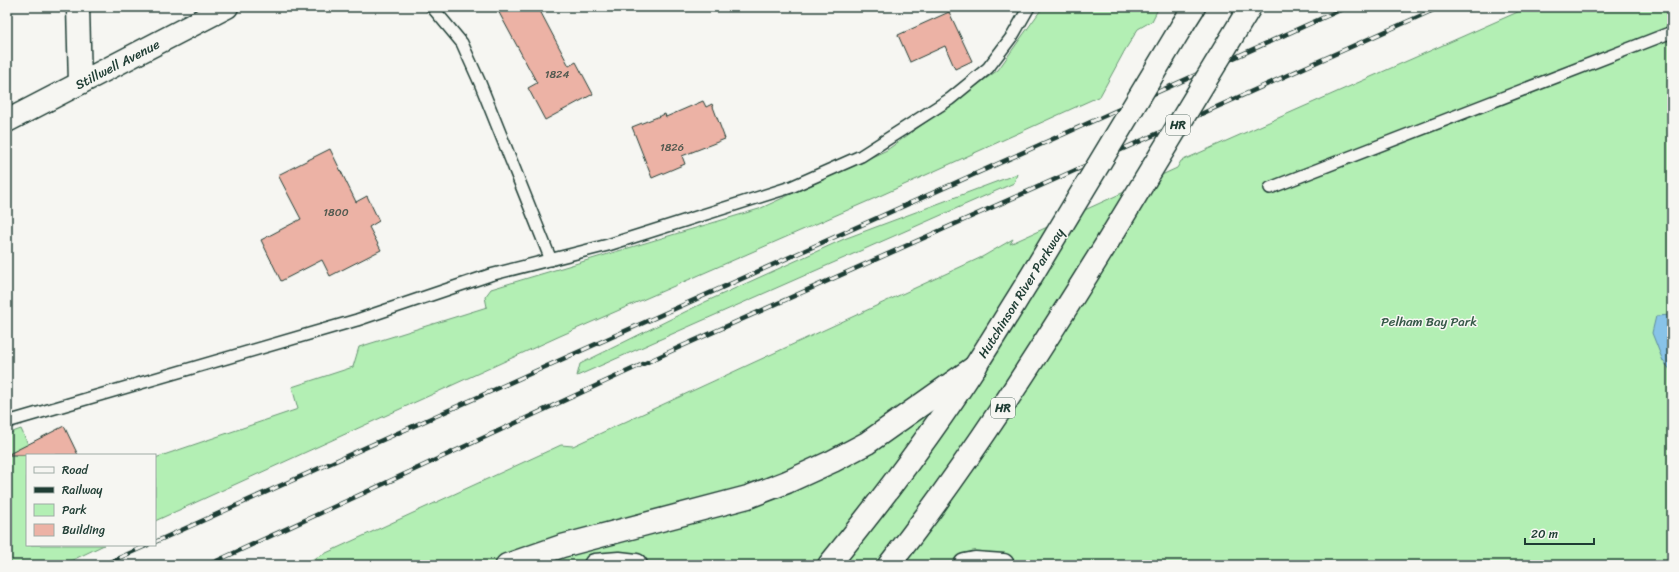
<svg xmlns="http://www.w3.org/2000/svg" width="1679" height="572" font-family="Sriracha,sans-serif">
	<style>
		.green { fill: #b3efb4; stroke: #699674 }
		.water { fill: #88c3e8; stroke: #5e8da0 }
		.building { fill: #ecb2a5; stroke: #1f3d34 }
		.lines { fill: none; stroke-linecap: round; stroke-linejoin: round }
		.service-casing { stroke: #1f3d34; stroke-width: 14 }
		.minor-casing { stroke: #1f3d34; stroke-width: 25 }
		.motorway-casing { stroke: #1f3d34; stroke-width: 25 }
		.service { stroke: #f6f6f2; stroke-width: 11 }
		.minor { stroke: #f6f6f2; stroke-width: 22 }
		.motorway { stroke: #f6f6f2; stroke-width: 22 }
		.rail-casing { stroke: #1f3d34; stroke-width: 4.5 }
		.rail { stroke: #f6f6f2; stroke-width: 3; stroke-dasharray: 9; stroke-linecap: butt }
		.motorway-bridge-casing { stroke: #1f3d34; stroke-width: 25; stroke-linecap: butt }
		.motorway-bridge { stroke: #f6f6f2; stroke-width: 22 }
		.labels { text-anchor: middle; dominant-baseline: central; stroke-width: 3; stroke-linejoin: round; paint-order: stroke }
		.number-label { font-size: 11px; fill: #525a50 }
		.shield { fill: #f6f6f2; stroke: #60746d; stroke-width: 1 }
		.shield-label { font-size: 12px; font-weight: bold; fill: #1f3d34 }
		.street-label { font-size: 13px; fill: #1f3d34; stroke: #f6f6f2 }
		.park-label { font-size: 13px; fill: #355847; stroke: #f6f6f2 }
	</style>
	<rect width="100%" height="100%" fill="#f6f6f2"/>
	<filter id="ink" filterUnits="userSpaceOnUse"><feTurbulence type="fractalNoise" baseFrequency=".025" numOctaves="2"/><feDisplacementMap in="SourceGraphic" scale="8" xChannelSelector="R" yChannelSelector="G"/><feConvolveMatrix kernelMatrix="1 2 1 2 8 2 1 2 1" color-interpolation-filters="sRGB"/></filter>
	<g filter="url(#ink)">
		<g class="green">
			<polygon points="1043,7 1159,7 1152,21 1138,29 1125,50 1100,96 873,199 560,336 155,521 155,458 298,409 292,387 353,367 359,347 487,307 485,297 491,289 759,209 887,150 998,70"/>
			<polygon points="1529,7 1672,7 1672,565 300,565 561,445 573,446 982,257 1013,239 1010,244 1177,168 1181,161"/>
			<polygon points="1017,174 1014,183 577,376 580,364 705,302 844,239"/>
			<polygon points="21,429 33,455 27,455 27,545 104,545 62,565 7,565 7,434"/>
		</g>
		<polygon class="water" points="1672,315 1672,372 1663,361 1652,333 1656,316"/>
		<g class="building">
			<polygon points="496,7 538,7 569,66 576,62 593,94 545,120 528,88 537,83"/>
			<polygon points="949,12 972,61 955,69 945,46 910,62 898,35"/>
			<polygon points="703,101 706,107 712,104 725,139 682,156 685,164 652,178 632,127 665,114 666,117"/>
			<polygon points="330,149 356,202 367,196 379,221 369,227 381,250 330,276 322,260 281,281 261,240 301,219 278,175"/>
			<polygon points="64,426 78,455 7,455"/>
		</g>
		<g class="lines">
			<defs>
				<g id="service">
					<polyline points="432,7 462,43 480,83 551,260"/>
					<polyline points="1270,188 1672,32"/>
					<polyline points="7,422 357,320 490,275 608,245 791,187 861,156 950,99 988,68 1013,35 1029,7"/>
				</g>
				<g id="minor">
					<polyline points="78,7 80,83"/>
					<path id="s1" d="M 7,121 L 227,7"/>
				</g>
				<g id="motorway">
					<polyline points="1182,26 1194,7"/>
					<polyline points="507,565 562,546 748,497 787,482 833,461 867,443 976,366"/>
					<polyline points="595,565 619,563 636,565"/>
					<path d="M 829,565 C 881,501 931,435 976,365 C 994,337 1011,309 1029,280"/>
					<path d="M 889,565 C 969,463 1038,354 1107,243"/>
					<polyline points="965,565 975,563 1003,565"/>
				</g>
			</defs>
			<use href="#service" class="service-casing"/>
			<use href="#minor" class="minor-casing"/>
			<use href="#motorway" class="motorway-casing"/>
			<use href="#service" class="service"/>
			<use href="#minor" class="minor"/>
			<use href="#motorway" class="motorway"/>
			<defs>
				<g id="rail">
					<polyline points="155,542 1347,7"/>
					<polyline points="103,565 148,545"/>
					<polyline points="208,565 680,347 1440,7"/>
				</g>
			</defs>
			<use href="#rail" class="rail-casing"/>
			<use href="#rail" class="rail"/>
			<defs>
				<g id="motorway-bridge">
					<polyline points="1107,243 1250,7"/>
					<polyline points="1029,280 1182,26"/>
				</g>
			</defs>
			<use href="#motorway-bridge" class="motorway-bridge-casing"/>
			<use href="#motorway-bridge" class="motorway-bridge"/>
		</g>
	</g>
	<g class="labels">
		<g class="number-label">
			<text x="557" y="74">1824</text>
			<text x="672" y="147">1826</text>
			<text x="336" y="212">1800</text>
		</g>
		<g class="shield">
			<rect x="1166" y="115" width="24" height="20" rx="3"/>
			<rect x="991" y="398" width="24" height="20" rx="3"/>
		</g>
		<g class="shield-label">
			<text x="1178" y="125">HR</text>
			<text x="1003" y="408">HR</text>
		</g>
		<g class="street-label">
			<text stroke="none"><textPath href="#s1" startOffset="124">Stillwell Avenue</textPath></text>
			<text transform="translate(1021 293) rotate(-58)">Hutchinson River Parkway</text>
		</g>
		<g class="park-label">
			<text x="1429" y="321">Pelham Bay Park</text>
		</g>
	</g>
	<rect width="1679" height="572" fill="none" stroke="#f6f6f2" stroke-width="24"/>
	<rect x="12" y="12" width="1655" height="548" fill="none" stroke="#1f3d34" stroke-width="1.5" filter="url(#ink)"/>
	<rect x="26" y="454" width="130" height="92" fill="#f6f6f2" stroke="#a0aca6"/>
	<rect x="34" y="467" width="20" height="6" fill="#f6f6f2" stroke="#a0aca6"/>
	<text x="62" y="474" font-size="12" fill="#1f3d34">Road</text>
	<rect x="34" y="487" width="20" height="6" fill="#1f3d34" stroke="#a0aca6"/>
	<text x="62" y="494" font-size="12" fill="#1f3d34">Railway</text>
	<rect x="34" y="504" width="20" height="12" fill="#b3efb4" stroke="#a0aca6"/>
	<text x="62" y="514" font-size="12" fill="#1f3d34">Park</text>
	<rect x="34" y="524" width="20" height="12" fill="#ecb2a5" stroke="#a0aca6"/>
	<text x="62" y="534" font-size="12" fill="#1f3d34">Building</text>
	<path d="M1525 538v6h69v-6" fill="none" stroke="#1f3d34" stroke-width="2"/>
	<text x="1531" y="538" font-size="12" fill="#1f3d34" stroke="#f6f6f2" stroke-width="3" paint-order="stroke">20 m</text>
</svg>
